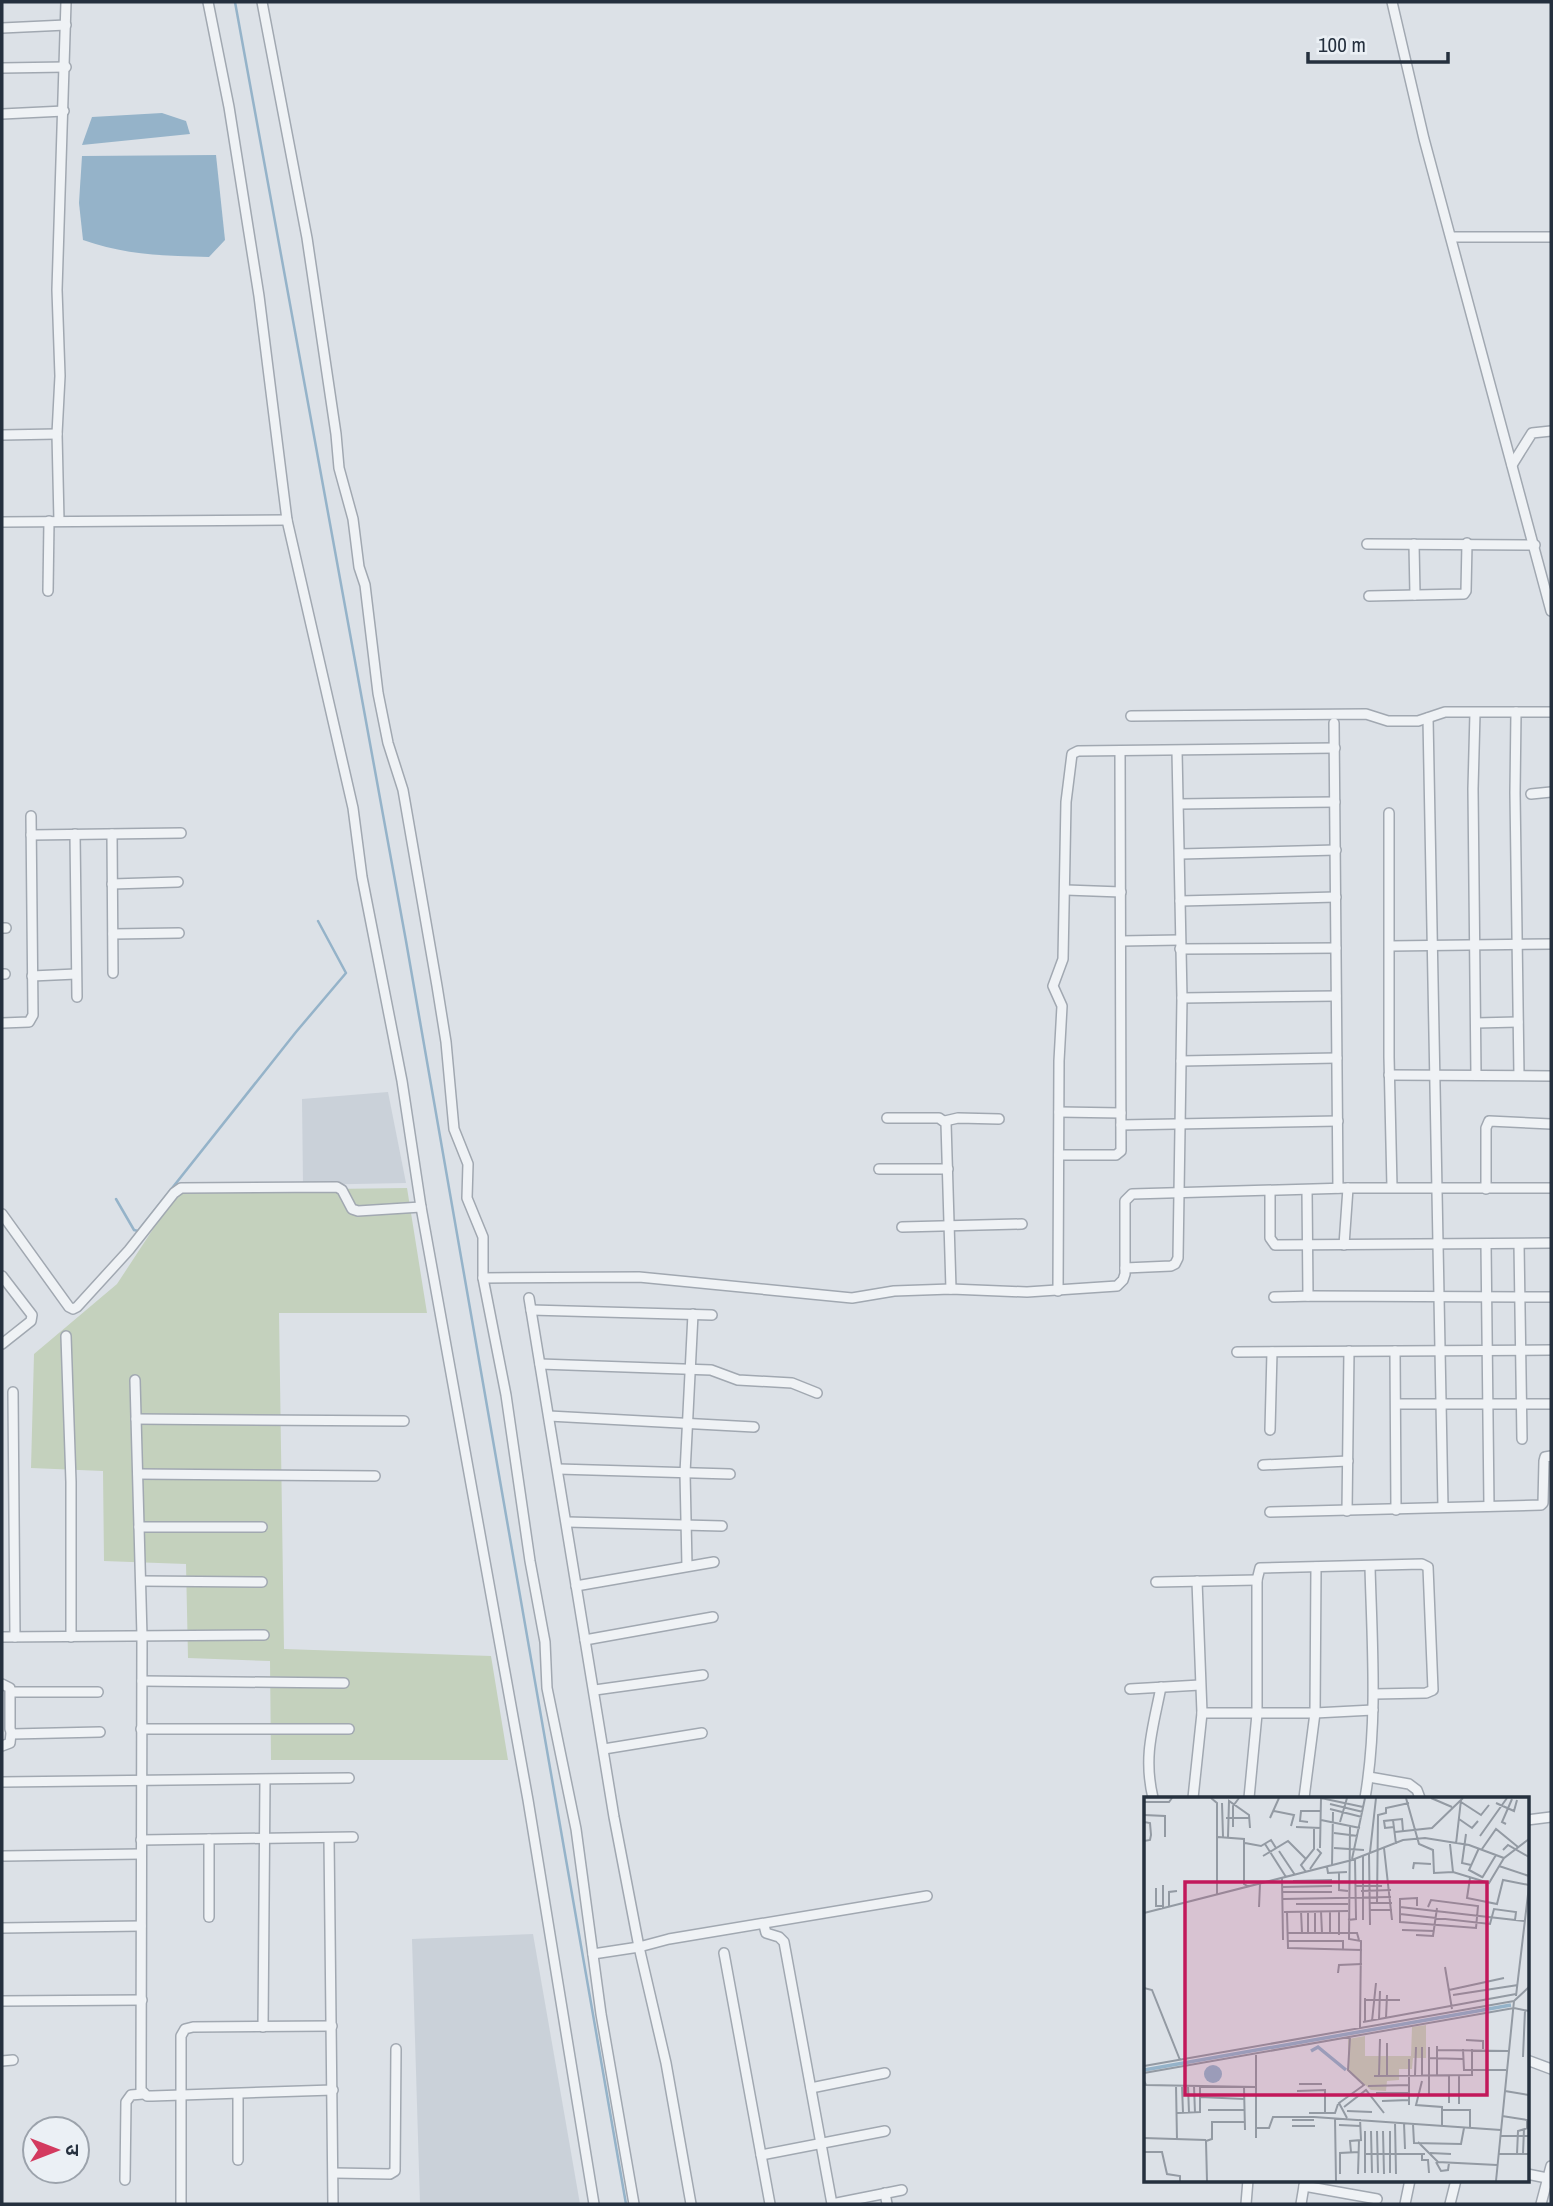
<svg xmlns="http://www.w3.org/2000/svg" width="1553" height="2206" font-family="'Archivo Narrow','Noto Sans Devanagari',sans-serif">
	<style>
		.built { fill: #cad1d9 }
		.green { fill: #c4d1bd }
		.water { fill: #95b3c9 }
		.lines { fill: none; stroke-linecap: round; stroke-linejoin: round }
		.stream { stroke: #95b3c9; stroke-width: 2.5 }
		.street-casing { stroke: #a1a8b1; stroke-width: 12 }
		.street { stroke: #eff2f5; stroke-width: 9 }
		.inset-river { fill: none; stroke: #95b3c9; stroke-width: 3.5 }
		.inset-road { fill: none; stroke: #939aa3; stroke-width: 2 }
		.view { fill: #c2185b; fill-opacity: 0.15; stroke: #c2185b; stroke-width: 3.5 }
		.inset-edge { fill: none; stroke: #25303e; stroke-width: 3.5 }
	</style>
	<rect width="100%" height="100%" fill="#dce1e7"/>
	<g class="built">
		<polygon points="388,1092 406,1183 303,1185 302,1099"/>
		<polygon points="533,1934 580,2204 420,2204 412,1939"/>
	</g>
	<polygon class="green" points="407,1188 427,1313 279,1313 284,1649 491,1656 508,1760 271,1760 270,1661 188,1658 186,1564 104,1561 103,1471 31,1468 34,1354 117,1284 178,1191"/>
	<g class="water">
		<polygon points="162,113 186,121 190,134 82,145 92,117"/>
		<path d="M 216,155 L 225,240 L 209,257 C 165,256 125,255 83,240 L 79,203 L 82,156 Z"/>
	</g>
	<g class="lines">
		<g class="stream">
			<polyline points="235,2 406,941 626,2204"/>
			<polyline points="116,1199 134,1230 138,1231 296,1032 346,973 318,921"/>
		</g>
		<defs>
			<g id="street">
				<polyline points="208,2 229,107 259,296 287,520 353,808 362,877 402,1081 421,1207 528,1800 594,2204"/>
				<polyline points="262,2 307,238 336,434 339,468 353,519 359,567 365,585 378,693 388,743 403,790 437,986 446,1042 454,1129 468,1164 467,1198 483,1237 483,1278 506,1395 530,1561 545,1642 547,1688 576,1829 601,2014 634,2204"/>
				<polyline points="1392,2 1424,139 1551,611"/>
				<polyline points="2,28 66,25"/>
				<polyline points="2,68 66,67"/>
				<polyline points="2,114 64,111"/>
				<polyline points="1452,237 1551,237"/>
				<polyline points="2,435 57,434"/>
				<polyline points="1512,465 1532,433 1551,431"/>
				<polyline points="59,521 57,434 60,376 57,290 66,2"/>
				<polyline points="2,522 287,520"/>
				<polyline points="1367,544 1535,545"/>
				<polyline points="1414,544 1415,595"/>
				<polyline points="48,591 49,521"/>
				<polyline points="1369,596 1464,594 1466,591 1467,543"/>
				<polyline points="1516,712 1515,793 1519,1075"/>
				<polyline points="1475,713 1473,789 1476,1075"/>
				<polyline points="1131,716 1366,714 1388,721 1418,721 1445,712 1551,712"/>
				<polyline points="1428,718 1443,1507"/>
				<polyline points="1334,723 1338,1188"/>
				<polyline points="1531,794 1551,792"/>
				<polyline points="1179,804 1335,802"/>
				<polyline points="1389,813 1389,1057 1392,1187"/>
				<polyline points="75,834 77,997"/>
				<polyline points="112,834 113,973"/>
				<polyline points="31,835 181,833"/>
				<polyline points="1180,854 1336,850"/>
				<polyline points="112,884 178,882"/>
				<polyline points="1066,890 1121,892"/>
				<polyline points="1180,901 1336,897"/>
				<polyline points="2,928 6,928"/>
				<polyline points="113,934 179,933"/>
				<polyline points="1121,941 1180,940"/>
				<polyline points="1390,946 1551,944"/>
				<polyline points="1180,949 1336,948"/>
				<polyline points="2,974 5,974"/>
				<polyline points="32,976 76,974"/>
				<polyline points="1182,998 1336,996"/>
				<polyline points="2,1023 29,1022 33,1015 31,816"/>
				<polyline points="1476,1023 1518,1022"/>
				<polyline points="1181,1061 1337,1058"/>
				<polyline points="1389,1075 1551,1076"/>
				<polyline points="1059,1112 1121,1113"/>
				<polyline points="887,1118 939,1118 946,1123 951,1289"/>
				<polyline points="945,1121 958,1118 999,1119"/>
				<polyline points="1121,1125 1338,1121"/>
				<polyline points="1059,1155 1116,1155 1121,1151 1120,751"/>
				<polyline points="879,1169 948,1169"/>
				<polyline points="1486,1189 1486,1128 1489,1121 1551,1124"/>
				<polyline points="1307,1190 1308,1296"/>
				<polyline points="1270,1192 1270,1238 1275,1245 1551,1243"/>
				<polyline points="2,1214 69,1307 73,1309 77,1307 129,1250 174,1193 181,1188 337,1187 342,1190 352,1209 358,1211 421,1207"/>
				<polyline points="902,1227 1022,1224"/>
				<polyline points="1486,1244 1489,1506"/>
				<polyline points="1519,1244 1522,1439"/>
				<polyline points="1344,1245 1348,1188"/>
				<polyline points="1125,1268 1171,1266 1175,1264 1178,1258 1182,998 1177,751"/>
				<polyline points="2,1276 32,1315 31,1321 2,1344"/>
				<polyline points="483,1278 639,1277 852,1298 894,1291 951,1289 1027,1292 1117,1286 1123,1280 1125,1274 1125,1201 1132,1194 1348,1188 1551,1188"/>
				<polyline points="1058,1291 1059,1061 1062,1006 1053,986 1063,959 1066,802 1072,754 1078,751 1335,748"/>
				<polyline points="1274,1297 1314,1296 1551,1297"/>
				<polyline points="529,1298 614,1817 639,1947 666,2063 691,2204"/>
				<polyline points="531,1310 712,1315"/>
				<polyline points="66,1336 71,1482 71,1637"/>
				<polyline points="1395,1351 1396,1510"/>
				<polyline points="1237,1352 1551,1350"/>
				<polyline points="540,1364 711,1370 738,1380 792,1383 817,1393"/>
				<polyline points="135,1380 142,1636 141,2090 147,2096 152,2096 333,2090"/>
				<polyline points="13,1392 15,1637"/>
				<polyline points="1396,1404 1551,1404"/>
				<polyline points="549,1416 754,1427"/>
				<polyline points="136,1419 404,1421"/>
				<polyline points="1270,1430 1272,1352"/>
				<polyline points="1263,1465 1348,1461"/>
				<polyline points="558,1469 730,1474"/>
				<polyline points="138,1474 375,1476"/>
				<polyline points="1347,1511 1349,1351"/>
				<polyline points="1270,1512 1541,1505 1543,1503 1544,1461 1545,1457 1551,1456"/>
				<polyline points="567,1522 722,1526"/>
				<polyline points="139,1527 262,1527"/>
				<polyline points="687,1566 685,1473 693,1314"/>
				<polyline points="141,1581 262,1582"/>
				<polyline points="1156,1582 1257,1580"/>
				<polyline points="576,1586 714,1562"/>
				<polyline points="2,1637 264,1635"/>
				<polyline points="585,1640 713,1617"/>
				<polyline points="142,1681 344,1683"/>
				<polyline points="2,1684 10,1688 10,1729 12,1734 100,1732"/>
				<polyline points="1130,1689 1200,1685"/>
				<polyline points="595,1690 703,1675"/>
				<polyline points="11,1692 98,1692"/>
				<polyline points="1202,1713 1315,1713 1373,1710"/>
				<polyline points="141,1729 349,1729"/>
				<polyline points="2,1746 10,1743 11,1733"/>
				<polyline points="604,1749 702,1733"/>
				<polyline points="1369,1777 1409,1784 1417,1790 1420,1798"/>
				<polyline points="2,1782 349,1778"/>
				<path d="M 1153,1798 C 1143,1756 1153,1728 1161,1687"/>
				<polyline points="1193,1798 1202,1713 1197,1581"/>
				<polyline points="1249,1798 1257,1714 1257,1580 1260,1568 1422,1564 1428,1567 1433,1690 1426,1693 1374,1694"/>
				<polyline points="1304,1798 1315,1713 1316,1567"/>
				<path d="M 1365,1798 C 1378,1722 1372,1643 1370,1567"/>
				<polyline points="1527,1820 1551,1817"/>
				<polyline points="329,1838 333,2204"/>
				<polyline points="209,1839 209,1917"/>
				<polyline points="141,1840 353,1837"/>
				<polyline points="4,1856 141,1854"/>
				<polyline points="764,1925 766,1933 779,1937 784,1942 832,2204"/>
				<polyline points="2,1928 141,1926"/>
				<polyline points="724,1953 770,2204"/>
				<polyline points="593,1954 639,1947 669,1939 927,1896"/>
				<polyline points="2,2001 142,2000"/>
				<polyline points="263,2027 265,1780"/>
				<polyline points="1527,2060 1551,2069"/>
				<polyline points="2,2061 13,2060"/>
				<polyline points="811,2088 885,2073"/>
				<polyline points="238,2094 238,2160"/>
				<polyline points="761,2155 885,2131"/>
				<polyline points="334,2173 390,2174 395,2171 396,2049"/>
				<polyline points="1527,2174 1547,2178"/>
				<polyline points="125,2180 126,2102 131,2095 143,2094"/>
				<polyline points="1304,2186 1377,2199"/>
				<polyline points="885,2193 887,2204"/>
				<polyline points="181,2204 181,2036 185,2029 193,2027 332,2026"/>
				<polyline points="832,2204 902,2190"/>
				<polyline points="1246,2204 1248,2180"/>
				<polyline points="1301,2204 1305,2180"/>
				<polyline points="1405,2204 1410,2180"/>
				<polyline points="1450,2204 1456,2180"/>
				<polyline points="1541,2204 1551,2166"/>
			</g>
		</defs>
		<use href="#street" class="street-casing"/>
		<use href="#street" class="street"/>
	</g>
	<g transform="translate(1144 1797)">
		<rect width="385" height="385" fill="#dce1e7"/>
		<path d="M 282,228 L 282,261 L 269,261 L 268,272 L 255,272 L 255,283 L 243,284 L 242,294 L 227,293 L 204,273 L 204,242 L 221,239 L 221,259 L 267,259 L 268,230 Z" fill="#c4d1bd"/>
		<path d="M60 277a9 9 0 1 1 18 0a9 9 0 1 1-18 0Z" fill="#95b3c9"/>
		<path class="inset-river" d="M 167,254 L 174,250 L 202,273M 0,273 L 367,208"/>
		<path class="inset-road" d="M 67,1 L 73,6 L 73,99M 177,1 L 219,10M 262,1 L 275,47 L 289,53 L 290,76 L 309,75 L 345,86 L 360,61M 287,1 L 308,10M 0,5 L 25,5 L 28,1M 317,5 L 337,18 L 345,8M 78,6 L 79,40M 352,6 L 370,14 L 373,3M 186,7 L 219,15M 186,12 L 218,20M 130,14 L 150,18 L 147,29M 0,18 L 21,19 L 21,40M 82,21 L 106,21M 126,21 L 135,1M 315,22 L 328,31 L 334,24M 177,23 L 216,31M 249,23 L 252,47M 0,25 L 6,26 L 7,38 L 6,43 L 0,44M 164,25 L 156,24 L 157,14 L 177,14M 196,25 L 203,1M 362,27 L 358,25 L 368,2M 206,28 L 205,142 L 217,144 L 216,231M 89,30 L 89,9 L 95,1M 152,30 L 177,31M 250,30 L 241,31 L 240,24 L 258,22 L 259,34M 251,35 L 288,31 L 319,1M 190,36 L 214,39M 322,37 L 318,66 L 327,68M 336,39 L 363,1M 74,40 L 100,42 L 100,87 L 105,90M 84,40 L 85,4 L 105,18 L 106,31M 101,46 L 117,49 L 127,43 L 132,51M 121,47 L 142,80M 306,47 L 309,75M 312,47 L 317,3M 176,51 L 177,1M 190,51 L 220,53M 240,51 L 248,123M 335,51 L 325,73 L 338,80M 338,52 L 352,32 L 374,50M 359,53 L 364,48 L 385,60M 135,54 L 151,78M 226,55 L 232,1M 225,56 L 226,128M 119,59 L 144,44 L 162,62M 219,59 L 219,123M 208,62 L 221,1M 188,68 L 189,15M 355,69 L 385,79M 183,70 L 184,76 L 203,75M 166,72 L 177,56 L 173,52M 269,72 L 270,66 L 287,67M 162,75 L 157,68 L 170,52 L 170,31M 195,76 L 195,93 L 204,94M 138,81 L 139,143M 326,81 L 323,101 L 353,107 L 359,83 L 385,88M 338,81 L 352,58M 149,84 L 188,83M 19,88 L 19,111M 211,89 L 238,89M 138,90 L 188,89M 12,91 L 12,109 L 19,109M 217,94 L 247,93M 138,95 L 188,95M 139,102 L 247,100M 226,106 L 248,106M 233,106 L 234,18 L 242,16 L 242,11 L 265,6M 152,107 L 204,107M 273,109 L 273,101 L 256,102 L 256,125 L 332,131 L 334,109 L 287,103 L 284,110M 25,110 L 25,95 L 33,94M 115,110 L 116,87M 256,110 L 380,124M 226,113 L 248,113M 157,114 L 158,136M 164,114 L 164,136M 171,114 L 171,136M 177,114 L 178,136M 186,114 L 186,136M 195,114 L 195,138M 140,115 L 204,114M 143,115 L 144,151 L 218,153M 0,116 L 208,63 L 259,43 L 281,41 L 325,48 L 360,61 L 385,42M 256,117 L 346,127 L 350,112 L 372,115 L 371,123M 204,123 L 212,122 L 211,62M 258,133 L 290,134M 144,136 L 213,136 L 215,143M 272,138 L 289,139 L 293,111M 144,144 L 199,144 L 199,152M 301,170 L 308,212M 194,176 L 195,168 L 218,167M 0,191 L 8,193 L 36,263M 305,193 L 360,181M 309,198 L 374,188M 372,199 L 385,89M 221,203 L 256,203M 242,221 L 243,198M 235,222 L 236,194M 228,224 L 232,186M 219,225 L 372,197M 221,225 L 221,201M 322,243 L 339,244 L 339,252M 293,249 L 293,278M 285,250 L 285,298M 319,252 L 320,273 L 362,273M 293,253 L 364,254M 112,258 L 112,341M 379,260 L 381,213M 285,261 L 319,262M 265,262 L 265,308M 0,269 L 370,204M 0,276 L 370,211 L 385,214M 271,278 L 272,250M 278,278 L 278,250M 305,278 L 305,306M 315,278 L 315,307M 230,279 L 328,278 L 328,252M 235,279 L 236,242M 243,279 L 243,246M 0,284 L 2,288 L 112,290M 278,284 L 272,308 L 298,310 L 298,330M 155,287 L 178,287M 32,288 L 33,343M 38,289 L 39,316M 44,289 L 45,316M 50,289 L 51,316M 224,289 L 265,288M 100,290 L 101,333M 153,294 L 181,293 L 181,316M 361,294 L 385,298M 232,296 L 265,296M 56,300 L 100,302M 238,304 L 265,303M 200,310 L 222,293 L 240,316M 64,313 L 101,313M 298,313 L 326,313 L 326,331M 203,314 L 228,315M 33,316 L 56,315 L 56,289M 165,316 L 191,316 L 194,307M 358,319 L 383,323 L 383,332M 191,321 L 192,384M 203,321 L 195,306 L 220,288 L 204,273 L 206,240M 148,323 L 170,323M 251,325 L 252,377M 260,326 L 261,352M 269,327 L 270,346 L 317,347 L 320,331M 195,328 L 217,329M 148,329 L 171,329M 113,331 L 125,331 L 129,320 L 170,320 L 357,333M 221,334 L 221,376M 227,334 L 228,376M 233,334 L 234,376M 239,334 L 240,377M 246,334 L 246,376M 357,339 L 385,339M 0,341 L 62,343M 274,345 L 294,365 L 353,368M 0,355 L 18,355 L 23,377 L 36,379 L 36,384M 207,355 L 206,344 L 217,343 L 216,322M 286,356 L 307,357M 221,357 L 281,357M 278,357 L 278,363 L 284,363 L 285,376M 355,357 L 385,357M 373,357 L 374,334 L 384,331M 379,357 L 380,332M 292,365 L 297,374 L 304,373 L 305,366M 196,377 L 196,356 L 215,355M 214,377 L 215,343M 63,384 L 62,344 L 68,342 L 68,325 L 101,325M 352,384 L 370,204 L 385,190"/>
		<path class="view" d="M 41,85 L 343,85 L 343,298 L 41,298 Z"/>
		<rect width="385" height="385" class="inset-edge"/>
	</g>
	<rect width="1553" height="2206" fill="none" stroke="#25303e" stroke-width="7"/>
	<g transform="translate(56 2150) rotate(90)"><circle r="33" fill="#ebf0f5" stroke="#9ca3ac" stroke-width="2"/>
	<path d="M0-5L12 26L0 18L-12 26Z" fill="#d33a5f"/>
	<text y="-10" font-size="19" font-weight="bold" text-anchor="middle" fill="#25303e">उ</text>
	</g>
	<path d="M1308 52v10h140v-10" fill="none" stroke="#25303e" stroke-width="3.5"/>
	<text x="1318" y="52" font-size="21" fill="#25303e" stroke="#ebf0f5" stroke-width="5" paint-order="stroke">100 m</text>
</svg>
